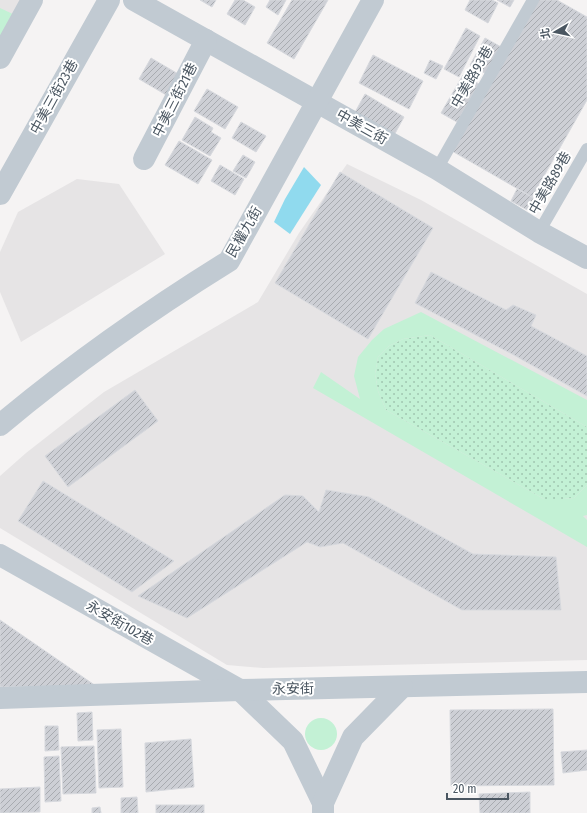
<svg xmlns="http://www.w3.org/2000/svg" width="587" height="813" font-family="'Fira Sans Condensed','Noto Sans TC',sans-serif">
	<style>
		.education { fill: #e6e4e5 }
		.grass { fill: url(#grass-dots) }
		.garden { fill: #c3f1d5 }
		.water { fill: #90daee }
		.building { fill: url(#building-hatch); stroke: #d7d9de }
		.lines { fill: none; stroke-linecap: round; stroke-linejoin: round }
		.lane { stroke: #c1cad2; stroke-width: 12 }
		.street { stroke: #c1cad2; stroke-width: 22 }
		.labels { text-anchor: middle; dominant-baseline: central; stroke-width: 4; stroke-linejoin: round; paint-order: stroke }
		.street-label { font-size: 14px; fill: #4a5661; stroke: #fff }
	</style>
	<defs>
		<pattern id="grass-dots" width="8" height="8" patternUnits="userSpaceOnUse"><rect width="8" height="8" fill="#c3f1d5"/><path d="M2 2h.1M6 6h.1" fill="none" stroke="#a0c6b0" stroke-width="1.8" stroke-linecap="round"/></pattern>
		<pattern id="building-hatch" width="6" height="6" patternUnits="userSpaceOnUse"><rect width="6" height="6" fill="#cdcfd5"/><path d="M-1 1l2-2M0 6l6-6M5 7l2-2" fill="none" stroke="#a8abb0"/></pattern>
	</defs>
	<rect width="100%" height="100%" fill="#f5f3f3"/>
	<g class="education">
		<polygon points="0,0 23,0 0,47"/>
		<polygon points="347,164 421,200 587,294 587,660 263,668 227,665 0,528 0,476 26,453 104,392 258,302 299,233"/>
		<polygon points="77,179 119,184 165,254 21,342 0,292 0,252 18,212"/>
	</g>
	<polygon class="grass" points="430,335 587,427 587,485 574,498 563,499 544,499 386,410 378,391 375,374 378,357 389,346 403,339"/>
	<g class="garden">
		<polygon points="0,8 15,15 0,47"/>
		<polygon points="421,312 587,400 587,427 430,335 403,339 389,346 378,357 375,374 378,391 386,410 544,499 563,499 574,498 587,485 587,515 583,516 587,520 587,547 313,388 321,372 360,399 354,376 358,357 372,340 384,329"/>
		<circle cx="321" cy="734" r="16"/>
	</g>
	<polygon class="water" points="304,167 321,185 290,234 274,222 285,199"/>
	<g class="building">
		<polygon points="200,0 216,0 212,7"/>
		<polygon points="235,0 243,0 255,7 245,25 227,14"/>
		<polygon points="270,0 286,0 278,15 266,7"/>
		<polygon points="292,0 328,0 294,59 267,43"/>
		<polygon points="470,0 492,0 498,3 488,23 465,10"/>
		<polygon points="497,0 514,0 510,7"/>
		<polygon points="539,0 557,0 587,17 587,100 532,197 452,151"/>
		<polygon points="466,28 480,36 459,77 444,69"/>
		<polygon points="485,38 503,48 488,75 470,65"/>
		<polygon points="373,55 423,81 409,109 359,83"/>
		<polygon points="151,58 180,75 168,96 139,79"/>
		<polygon points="430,60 443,66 436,79 424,73"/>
		<polygon points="463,75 479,84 457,122 441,113"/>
		<polygon points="207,89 238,107 225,129 194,111"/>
		<polygon points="365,94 404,117 392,139 353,116"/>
		<polygon points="195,117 213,128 211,132 221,138 210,156 182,140"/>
		<polygon points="241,122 266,136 256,152 232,138"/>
		<polygon points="179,141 212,160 198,184 165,165"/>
		<polygon points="243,155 255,162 246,178 233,171"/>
		<polygon points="220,165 244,179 235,195 211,181"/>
		<polygon points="340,172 433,228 368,339 275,283"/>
		<polygon points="517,189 537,200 531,212 511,201"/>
		<polygon points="431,272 506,310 513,305 536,315 531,326 587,356 587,396 512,354 415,303"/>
		<polygon points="135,390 158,421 68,487 45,456"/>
		<polygon points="43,481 174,561 132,592 18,521"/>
		<polygon points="326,490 369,497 473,554 556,557 561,610 462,610 343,543 320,547 307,542 187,618 138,596 285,495 303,496 319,512"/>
		<polygon points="0,620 96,686 0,687"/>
		<polygon points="553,709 554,785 451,786 450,710"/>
		<polygon points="92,712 93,740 78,741 77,713"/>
		<polygon points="45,726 58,726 59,750 45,751"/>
		<polygon points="121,729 123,787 99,788 97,730"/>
		<polygon points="191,739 194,787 146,792 145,743"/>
		<polygon points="94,746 96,793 63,794 61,747"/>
		<polygon points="587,750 587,770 563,773 561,752"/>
		<polygon points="59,756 61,801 45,802 44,757"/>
		<polygon points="40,787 40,812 0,813 0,789"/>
		<polygon points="530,792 530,813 480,813 479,794"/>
		<polygon points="137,797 138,813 121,813 121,798"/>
		<rect x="156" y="805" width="48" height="8"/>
		<polygon points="100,807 101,813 92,813 92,808"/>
	</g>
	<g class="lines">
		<g class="lane">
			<polyline points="437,169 533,0"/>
			<polyline points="539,232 587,149"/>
		</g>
		<g class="street">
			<polyline points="134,0 437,169 539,232 587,258"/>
			<polyline points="0,58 32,0"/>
			<polyline points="144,159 206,40"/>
			<polyline points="0,194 109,0"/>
			<path d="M 0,425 C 72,365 150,310 229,261 L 373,0"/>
			<polyline points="0,555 240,690 293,741 323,803 323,813"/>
			<polyline points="0,698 240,690 587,682"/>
			<polyline points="323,803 353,737 402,687"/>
		</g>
	</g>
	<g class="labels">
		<g class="street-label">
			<text transform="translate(472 77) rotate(-60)">中美路93巷</text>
			<text transform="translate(54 97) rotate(-61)">中美三街23巷</text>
			<text transform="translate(175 100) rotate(-63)">中美三街21巷</text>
			<text transform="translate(362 127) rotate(29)">中美三街</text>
			<text transform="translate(550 183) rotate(-60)">中美路89巷</text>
			<text transform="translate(244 232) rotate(-60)">民權九街</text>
			<text transform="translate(120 623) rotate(30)">永安街102巷</text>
			<text transform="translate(293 689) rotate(-1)">永安街</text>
		</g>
	</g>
	<g transform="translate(555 32) rotate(261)" stroke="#ffffff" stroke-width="3" paint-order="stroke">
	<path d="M0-3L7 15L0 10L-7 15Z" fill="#4a5661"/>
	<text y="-6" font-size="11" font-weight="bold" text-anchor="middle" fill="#4a5661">北</text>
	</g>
	<path d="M447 793v6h61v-6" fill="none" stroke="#4a5661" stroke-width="2"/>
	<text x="453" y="793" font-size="12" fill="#4a5661" stroke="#ffffff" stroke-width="3" paint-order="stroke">20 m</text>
</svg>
